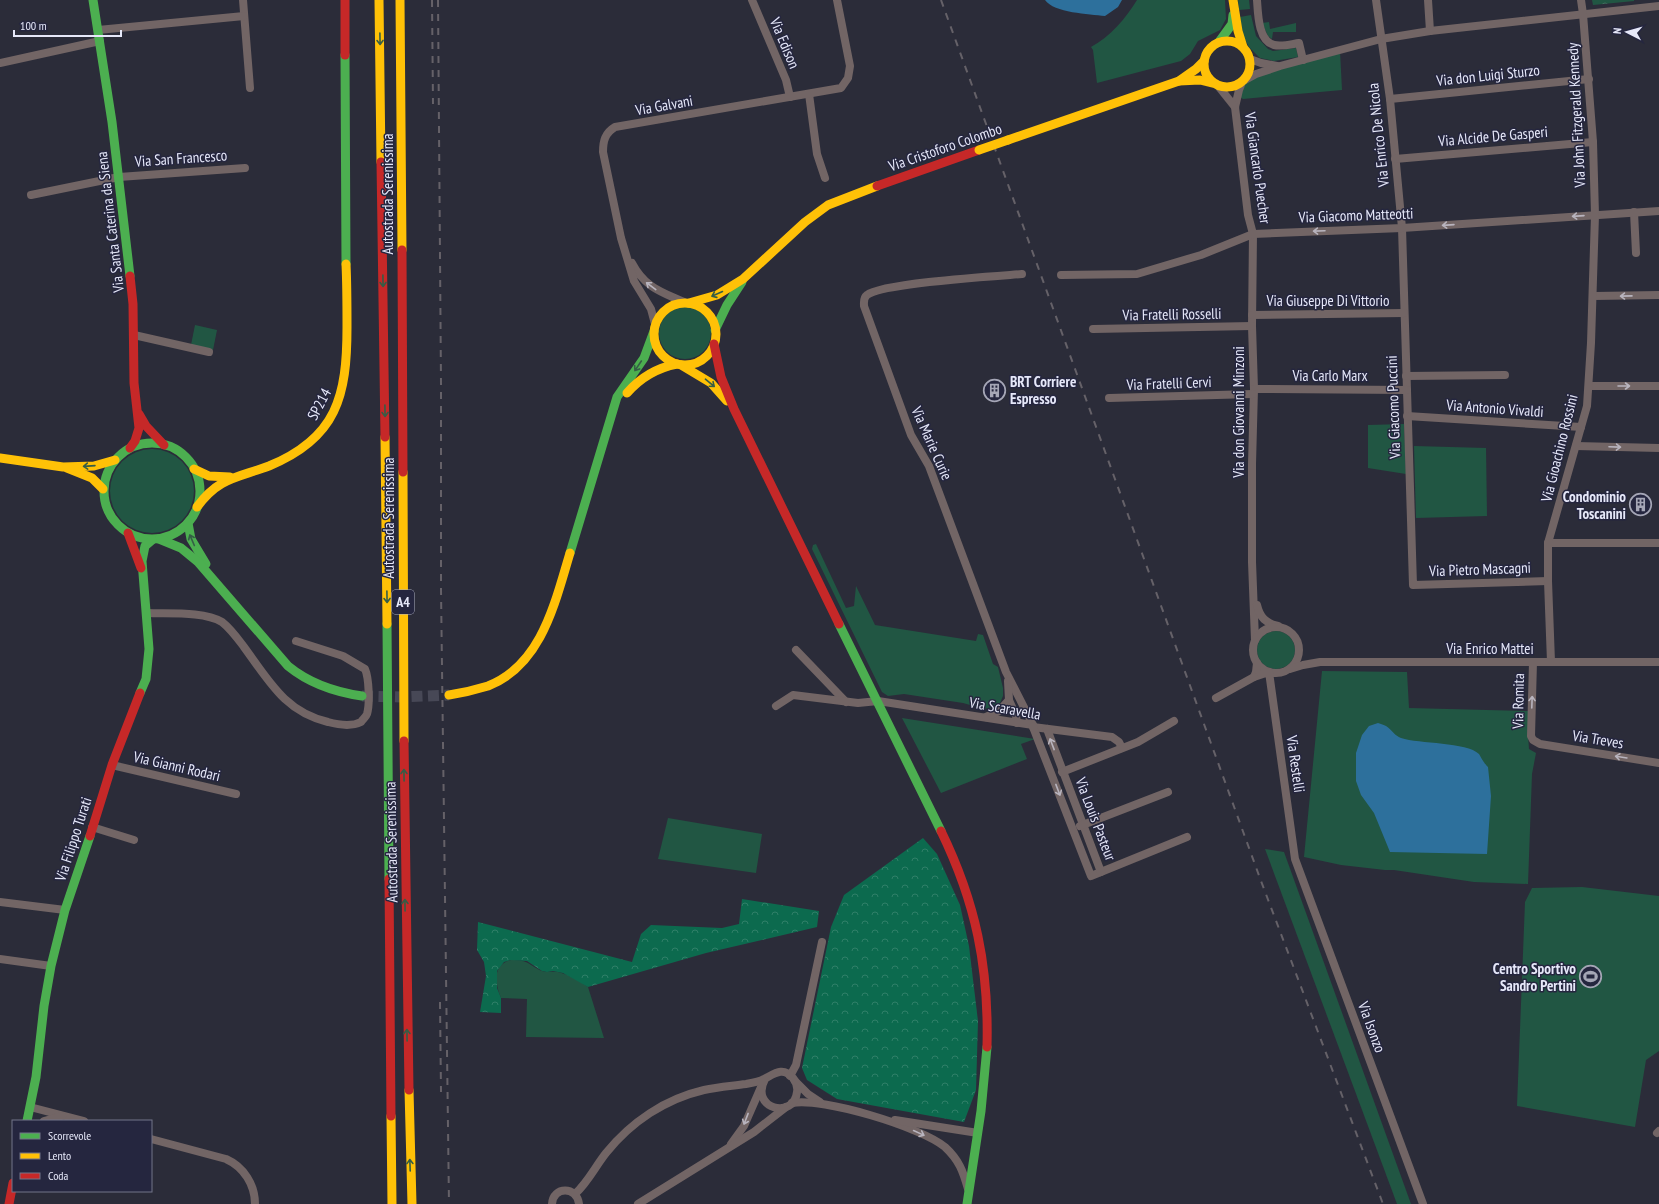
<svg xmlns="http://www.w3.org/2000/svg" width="1659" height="1204" font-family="'PT Sans Narrow',sans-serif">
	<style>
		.green { fill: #215643 }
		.forest { fill: url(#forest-crowns) }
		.park { fill: url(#park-crowns) }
		.water { fill: #2d709c }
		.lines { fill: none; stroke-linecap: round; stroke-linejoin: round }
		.secondary-tunnel { stroke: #474856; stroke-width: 11; stroke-dasharray: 11 5.5; stroke-linecap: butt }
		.street { stroke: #726565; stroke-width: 8 }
		.fast { stroke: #4caf50; stroke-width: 9 }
		.slow { stroke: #ffc107; stroke-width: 9 }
		.jam { stroke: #c62828; stroke-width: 9 }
		.rail { stroke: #656168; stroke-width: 2; stroke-dasharray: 7 7; stroke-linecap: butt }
		.slow-bridge { stroke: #ffc107; stroke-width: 9 }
		.oneway { stroke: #355d46 }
		.oneway2 { stroke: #b8b4be }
		.labels { text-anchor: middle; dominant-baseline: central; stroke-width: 3; stroke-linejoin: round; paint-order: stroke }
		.shield { fill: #25263f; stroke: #acaec1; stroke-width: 1 }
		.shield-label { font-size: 14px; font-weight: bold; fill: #e6e8f9 }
		.street-label { font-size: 15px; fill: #e6e8f9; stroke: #25263f }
		.poi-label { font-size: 15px; font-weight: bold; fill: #e6e8f9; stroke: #25263f; text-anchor: end }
	</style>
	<defs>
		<pattern id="forest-crowns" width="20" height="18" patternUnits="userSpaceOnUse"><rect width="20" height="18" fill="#0c6a4e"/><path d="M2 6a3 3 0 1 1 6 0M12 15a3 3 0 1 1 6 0" fill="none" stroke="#2f7f68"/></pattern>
		<pattern id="park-crowns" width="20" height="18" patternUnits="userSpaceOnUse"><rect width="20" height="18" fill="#215643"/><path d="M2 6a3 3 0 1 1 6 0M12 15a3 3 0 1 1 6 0" fill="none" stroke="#416e5f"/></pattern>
	</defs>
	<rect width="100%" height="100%" fill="#2b2c39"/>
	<g class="green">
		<path d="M 1137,0 L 1225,0 L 1226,19 L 1220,30 L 1198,41 L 1190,54 L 1181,61 L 1097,83 L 1093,50 L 1091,47 C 1110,37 1126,18 1137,0 Z"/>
		<polygon points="1238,0 1249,0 1250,9 1239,10"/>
		<polygon points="1251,15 1256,36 1268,49 1273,51 1296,48 1298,57 1274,61 1260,58 1249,47 1243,36 1240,17"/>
		<polygon points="1269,22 1270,29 1296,23 1296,32 1273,32 1272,39 1268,36 1262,23"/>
		<polygon points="1340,51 1342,90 1243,99 1240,97 1246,82 1258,75"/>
		<circle cx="685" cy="333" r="26"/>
		<polygon points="195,325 217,330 213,350 191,345"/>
		<polygon points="1404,424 1406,474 1368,468 1368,425"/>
		<polygon points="1414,446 1486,448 1487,516 1416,518"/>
		<circle cx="152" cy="491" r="42"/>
		<polygon points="816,544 846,608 854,606 856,586 875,625 976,641 978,634 983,635 993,664 998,667 1003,688 1003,696 1000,703 996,706 984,709 963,703 904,694 888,696 882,692 812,549 813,545"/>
		<circle cx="1276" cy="650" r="19"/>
		<polygon points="1322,671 1407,672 1409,708 1528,711 1528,735 1529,749 1536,753 1532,774 1528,884 1474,882 1394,870 1385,870 1341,865 1304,857"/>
		<polygon points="902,718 1035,739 1021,744 1027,759 941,793"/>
		<polygon points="668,818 762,834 756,873 658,859"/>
		<polygon points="1265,849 1284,852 1411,1204 1397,1204"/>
		<polygon points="1582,887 1659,896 1659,1051 1646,1060 1635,1127 1517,1106 1525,902 1532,888"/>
		<path d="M 511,960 C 530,960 528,965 542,971 C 547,973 553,971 558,972 C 569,975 579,981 588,987 L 604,1038 L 526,1037 L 527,999 L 501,998 C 495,983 492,965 511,960 Z"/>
	</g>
	<g class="forest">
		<polygon points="923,838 937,854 960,905 969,946 978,1021 976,1090 964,1122 837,1099 807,1080 802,1068 831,927 844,895"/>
		<polygon points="742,899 819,911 817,927 706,953 588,987 563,973 553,971 547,972 542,971 527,961 511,960 504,962 497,971 497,988 501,998 501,1013 480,1012 486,976 484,962 477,950 478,922 632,962 641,934 651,925 722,928 739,924"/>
	</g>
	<polygon class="park" points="1592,0 1634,0 1634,1 1593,5"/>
	<g class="water">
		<path d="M 1045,0 L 1122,0 L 1118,7 L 1105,16 C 1089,14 1054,13 1045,0 Z"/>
		<path d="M 1378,723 C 1381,724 1384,725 1386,726 C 1392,730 1395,736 1401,738 C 1419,744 1467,742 1479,754 C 1482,759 1483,762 1488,767 L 1491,796 L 1487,854 L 1390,852 L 1374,813 L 1361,795 L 1356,781 L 1356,753 L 1362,735 L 1369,726 Z"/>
	</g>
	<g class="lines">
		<polyline class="secondary-tunnel" points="362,696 402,697 449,695"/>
		<g class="street">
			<polyline points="243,0 250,88"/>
			<polyline points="752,0 786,80 790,97"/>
			<path d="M 1257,0 C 1258,13 1258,41 1274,45 C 1282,47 1292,44 1299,43 L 1303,60"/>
			<polyline points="1376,0 1390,99 1402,228 1413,585 1548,581"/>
			<polyline points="1428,0 1430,31"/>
			<polyline points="98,30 244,16"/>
			<polyline points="1250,59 1261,63 1277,66"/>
			<polyline points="0,63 100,41"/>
			<polyline points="1245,80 1256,74 1280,66 1381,39 1430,31 1659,6"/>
			<polyline points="1242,82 1239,90 1235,107 1248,215 1253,234 1252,326 1254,389 1252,464 1252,562 1255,640"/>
			<polyline points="1219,87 1235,107"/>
			<polyline points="809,94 817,154 825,178"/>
			<polyline points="1390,99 1589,79"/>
			<polyline points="1395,159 1593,142"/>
			<polyline points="31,195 119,177 245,168"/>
			<polyline points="1634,212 1636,253"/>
			<path d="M 632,263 C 645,288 662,292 686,303"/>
			<path d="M 1022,274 C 997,276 881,283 867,295 C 863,298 864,302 864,306 L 911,435 L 929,466 L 1006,672 L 1033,725"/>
			<polyline points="1061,275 1137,274 1201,255 1253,234 1402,228 1659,211"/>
			<polyline points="1594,296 1659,295"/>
			<polyline points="1252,315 1404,313"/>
			<path d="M 655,324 L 651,309 L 634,281 L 621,238 L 603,152 C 603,141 605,133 615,127 L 841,88 L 848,78 L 850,66 L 837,0"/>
			<polyline points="1093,329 1252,326"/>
			<polyline points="134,335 209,352"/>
			<polyline points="1406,376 1505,375"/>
			<polyline points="1589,386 1659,386"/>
			<polyline points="1254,389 1407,390"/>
			<polyline points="1109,398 1253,394"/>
			<polyline points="1407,416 1581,427"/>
			<polyline points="1576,446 1659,448"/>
			<polyline points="1548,543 1659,543"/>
			<path d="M 1257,605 C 1260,618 1266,623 1278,626"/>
			<path d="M 147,613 C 168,614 204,611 222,622 C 231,629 238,639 244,647 C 269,681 285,712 328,722 C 339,725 351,727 361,722 C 363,719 366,717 367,714 C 370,704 369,678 365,669 L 343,656 L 296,641"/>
			<circle cx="1276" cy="650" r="23"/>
			<polyline points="796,650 846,702"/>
			<polyline points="1533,662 1531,736 1533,740 1540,744 1659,763"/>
			<polyline points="1551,662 1548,581 1548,543 1587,406 1591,343 1595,215 1593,142 1583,14 1581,0"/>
			<polyline points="1257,663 1256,672 1254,677 1269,672 1295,859 1423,1204"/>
			<polyline points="1290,669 1303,665 1320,662 1659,662"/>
			<polyline points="1216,698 1254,677"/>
			<polyline points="1009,700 1016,716 1017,723"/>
			<polyline points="776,706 793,695 858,703 878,701 1033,725 1033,727 1112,737 1119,742 1122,748"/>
			<polyline points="986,717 999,711 1009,700 1008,681"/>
			<polyline points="1033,727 1091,876 1187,837"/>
			<polyline points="1047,729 1101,872"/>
			<polyline points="112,765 236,794"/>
			<polyline points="1062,772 1138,742 1174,721"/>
			<polyline points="1080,826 1168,792"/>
			<polyline points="92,827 134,840"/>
			<polyline points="0,902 65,910"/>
			<polyline points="0,959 51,966"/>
			<polyline points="790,1076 796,1065 822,942"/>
			<polyline points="795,1081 808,1094 820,1102"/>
			<path d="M 792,1103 C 822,1097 921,1127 945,1147 C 959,1160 963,1171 968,1189"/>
			<polyline points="30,1107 84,1121"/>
			<polyline points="895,1120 978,1133"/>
			<polyline points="44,1121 62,1116"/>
			<polyline points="1657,1133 1659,1131"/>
			<path d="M 151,1139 L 226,1159 C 244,1167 255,1185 255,1204"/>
			<polyline points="731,1144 744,1126 761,1087"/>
			<path d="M 575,1194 C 588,1182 595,1167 606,1153 C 631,1122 665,1099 704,1090 C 718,1087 732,1086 746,1084 C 752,1083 759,1082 764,1079 C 774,1074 783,1066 793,1078 C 796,1082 798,1087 797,1092 C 794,1120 749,1109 765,1079"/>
			<path d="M 552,1204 C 553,1186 577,1186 579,1204"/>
			<polyline points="638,1204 754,1132 786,1107"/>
		</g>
		<g class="fast">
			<polyline points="93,0 112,122 130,276"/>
			<polyline points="1219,42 1232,24 1233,15"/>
			<polyline points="345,55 346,264"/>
			<polyline points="715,330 727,305 742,282"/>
			<circle cx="152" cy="491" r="48"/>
			<polyline points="188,523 191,539 206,564"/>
			<path d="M 159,539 L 181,548 L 198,562 L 288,666 C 310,684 334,692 362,696"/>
			<polyline points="570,553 617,397 644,358 654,331"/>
			<polyline points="387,624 389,879"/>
			<polyline points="839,624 941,831"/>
			<polyline points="140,693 146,679 149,649 142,561 145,546 152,540"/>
			<polyline points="27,1121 36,1077 44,1006 51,966 65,910 90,836"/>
			<polyline points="967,1204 981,1111 987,1047"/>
		</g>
		<g class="slow">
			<polyline points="379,0 381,162"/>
			<polyline points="400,0 402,250"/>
			<polyline points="1233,0 1238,31 1243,47"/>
			<circle cx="1227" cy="64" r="23"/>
			<polyline points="1179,81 1200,80 1212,83"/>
			<polyline points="1008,140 1179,81 1196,69 1204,61"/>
			<polyline points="689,303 717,295 743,279 805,222 828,205 877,186"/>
			<circle cx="685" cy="334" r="31"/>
			<polyline points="681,365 711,383 727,401"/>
			<path d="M 627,393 C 641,377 656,368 677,364"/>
			<polyline points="385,437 387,624"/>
			<polyline points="0,458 63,467 94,466 115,460"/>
			<polyline points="67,468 92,478 103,489"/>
			<polyline points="194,469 209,476 230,477"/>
			<polyline points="403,472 404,741"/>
			<path d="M 197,507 C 219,477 237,478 269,466 C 337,438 347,396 347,327 C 347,306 347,285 346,264"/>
			<path d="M 449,695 C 462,693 475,690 488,686 C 542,665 555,602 570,553"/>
			<polyline points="409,1090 412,1204"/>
			<polyline points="391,1116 392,1204"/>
		</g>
		<g class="jam">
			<polyline points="345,0 345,55"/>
			<polyline points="381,162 385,437"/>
			<polyline points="877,186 979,150"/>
			<polyline points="402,250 403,472"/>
			<polyline points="130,276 133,304 134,383 139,428 135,441 130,448"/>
			<polyline points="714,344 721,377 734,409 839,624"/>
			<polyline points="139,414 146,426 164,445"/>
			<polyline points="128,533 141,568"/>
			<polyline points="404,741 409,1090"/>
			<path d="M 941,831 C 976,903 989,967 987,1047"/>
			<polyline points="90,836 112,765 140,693"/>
			<polyline points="389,879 391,1116"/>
			<polyline points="9,1204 13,1183"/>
		</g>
		<g class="rail">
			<polyline points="432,0 433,104"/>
			<polyline points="438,0 441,383 441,590 449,1204"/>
			<polyline points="941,0 1261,881 1383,1204"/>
			<polyline points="440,1002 441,1092"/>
		</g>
		<polyline class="slow-bridge" points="979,150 1008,140"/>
	</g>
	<defs><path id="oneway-shaft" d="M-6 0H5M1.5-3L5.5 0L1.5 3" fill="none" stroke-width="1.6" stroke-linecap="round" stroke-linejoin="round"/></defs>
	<g class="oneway">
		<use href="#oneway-shaft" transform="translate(380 39) rotate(89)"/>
		<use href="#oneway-shaft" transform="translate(383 281) rotate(89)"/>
		<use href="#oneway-shaft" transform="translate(717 294) rotate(156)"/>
		<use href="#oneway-shaft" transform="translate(638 366) rotate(124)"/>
		<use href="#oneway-shaft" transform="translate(710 383) rotate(40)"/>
		<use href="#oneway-shaft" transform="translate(385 411) rotate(89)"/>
		<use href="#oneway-shaft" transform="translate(89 466) rotate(176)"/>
		<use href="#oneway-shaft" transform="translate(192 540) rotate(-113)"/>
		<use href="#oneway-shaft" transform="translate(387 597) rotate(89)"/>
		<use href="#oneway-shaft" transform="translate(404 775) rotate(-91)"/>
		<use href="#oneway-shaft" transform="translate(405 905) rotate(-91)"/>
		<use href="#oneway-shaft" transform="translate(407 1035) rotate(-91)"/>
		<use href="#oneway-shaft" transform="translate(410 1165) rotate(-92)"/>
	</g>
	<g class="oneway2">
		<use href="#oneway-shaft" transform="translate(1578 216) rotate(176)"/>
		<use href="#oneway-shaft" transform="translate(1448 225) rotate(176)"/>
		<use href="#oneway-shaft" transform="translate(1319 231) rotate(178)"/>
		<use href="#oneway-shaft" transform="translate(651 286) rotate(-143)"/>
		<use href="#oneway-shaft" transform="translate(1626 296) rotate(179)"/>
		<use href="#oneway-shaft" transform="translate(1624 386)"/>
		<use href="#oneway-shaft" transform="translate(1615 447) rotate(2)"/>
		<use href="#oneway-shaft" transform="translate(1532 702) rotate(-88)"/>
		<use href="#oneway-shaft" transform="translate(1052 744) rotate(-111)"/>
		<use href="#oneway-shaft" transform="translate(1621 757) rotate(-171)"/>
		<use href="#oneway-shaft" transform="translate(1058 790) rotate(69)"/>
		<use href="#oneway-shaft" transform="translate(746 1119) rotate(111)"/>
		<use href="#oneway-shaft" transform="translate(919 1133) rotate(25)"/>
	</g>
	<defs>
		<symbol id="building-ring" viewBox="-11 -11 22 22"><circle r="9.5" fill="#25263f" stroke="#a5a6b6" stroke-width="1.5"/><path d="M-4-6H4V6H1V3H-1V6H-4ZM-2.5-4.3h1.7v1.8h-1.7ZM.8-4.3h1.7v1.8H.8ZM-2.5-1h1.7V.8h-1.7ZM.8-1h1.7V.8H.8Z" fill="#a5a6b6"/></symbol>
		<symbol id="stadium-ring" viewBox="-11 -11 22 22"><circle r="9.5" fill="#25263f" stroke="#a5a6b6" stroke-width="1.5"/><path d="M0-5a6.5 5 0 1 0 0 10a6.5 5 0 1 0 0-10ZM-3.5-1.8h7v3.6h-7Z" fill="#a5a6b6"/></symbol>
	</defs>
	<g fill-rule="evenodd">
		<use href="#building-ring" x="982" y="378" width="25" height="25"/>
		<use href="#building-ring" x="1628" y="492" width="25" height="25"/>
		<use href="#stadium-ring" x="1578" y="964" width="25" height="25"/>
	</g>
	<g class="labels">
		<rect class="shield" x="392" y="590" width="22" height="24" rx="3"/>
		<g class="shield-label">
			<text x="403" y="602">A4</text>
		</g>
		<g class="street-label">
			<text transform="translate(785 43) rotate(67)">Via Edison</text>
			<text transform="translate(1488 75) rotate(-6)">Via don Luigi Sturzo</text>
			<text transform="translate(664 105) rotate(-10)">Via Galvani</text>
			<text transform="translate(1576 115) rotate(-93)">Via John Fitzgerald Kennedy</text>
			<text transform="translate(1378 135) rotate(-96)">Via Enrico De Nicola</text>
			<text transform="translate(1493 136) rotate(-5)">Via Alcide De Gasperi</text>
			<text transform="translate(945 147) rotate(-19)">Via Cristoforo Colombo</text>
			<text transform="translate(181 158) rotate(-4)">Via San Francesco</text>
			<text transform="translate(1258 168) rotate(82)">Via Giancarlo Puecher</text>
			<text transform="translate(387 194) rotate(-90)">Autostrada Serenissima</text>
			<text transform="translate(1356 215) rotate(-2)">Via Giacomo Matteotti</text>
			<text transform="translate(110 222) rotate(-97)">Via Santa Caterina da Siena</text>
			<text x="1328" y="300">Via Giuseppe Di Vittorio</text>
			<text transform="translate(1172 314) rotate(-1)">Via Fratelli Rosselli</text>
			<text x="1330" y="375">Via Carlo Marx</text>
			<text transform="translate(1169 383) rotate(-2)">Via Fratelli Cervi</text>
			<text transform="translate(319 404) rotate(-62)">SP214</text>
			<text transform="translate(1393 407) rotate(-92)">Via Giacomo Puccini</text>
			<text transform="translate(1495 408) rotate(4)">Via Antonio Vivaldi</text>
			<text transform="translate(1238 412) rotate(-90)">Via don Giovanni Minzoni</text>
			<text transform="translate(932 443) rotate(66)">Via Marie Curie</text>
			<text transform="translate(1559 448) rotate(-76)">Via Gioachino Rossini</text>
			<text transform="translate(388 518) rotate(-90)">Autostrada Serenissima</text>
			<text transform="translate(1480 569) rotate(-2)">Via Pietro Mascagni</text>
			<text x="1490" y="648">Via Enrico Mattei</text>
			<text transform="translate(1518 701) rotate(-89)">Via Romita</text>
			<text transform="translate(1005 708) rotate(10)">Via Scaravella</text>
			<text transform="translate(1598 739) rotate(9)">Via Treves</text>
			<text transform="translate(1296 764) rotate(82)">Via Restelli</text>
			<text transform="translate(177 766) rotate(13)">Via Gianni Rodari</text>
			<text transform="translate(1096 819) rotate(69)">Via Louis Pasteur</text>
			<text transform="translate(73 839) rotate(-72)">Via Filippo Turati</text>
			<text transform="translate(391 842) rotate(-91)">Autostrada Serenissima</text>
			<text transform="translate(1372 1027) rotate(70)">Via Isonzo</text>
		</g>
		<g class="poi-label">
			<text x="1010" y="381" text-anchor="start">BRT Corriere<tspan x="1010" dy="17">Espresso</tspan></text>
			<text x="1626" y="496">Condominio<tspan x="1626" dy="17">Toscanini</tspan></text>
			<text x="1576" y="968">Centro Sportivo<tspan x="1576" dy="17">Sandro Pertini</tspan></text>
		</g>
	</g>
	<rect x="12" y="1120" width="140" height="72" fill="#25263f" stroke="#727489"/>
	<rect x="20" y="1133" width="20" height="6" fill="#4caf50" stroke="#727489"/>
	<text x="48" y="1140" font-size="12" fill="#e6e8f9">Scorrevole</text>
	<rect x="20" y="1153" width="20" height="6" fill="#ffc107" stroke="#727489"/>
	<text x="48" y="1160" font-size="12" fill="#e6e8f9">Lento</text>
	<rect x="20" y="1173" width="20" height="6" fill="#c62828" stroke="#727489"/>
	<text x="48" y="1180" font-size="12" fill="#e6e8f9">Coda</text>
	<g transform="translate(1627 32) rotate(276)" stroke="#25263f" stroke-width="3" paint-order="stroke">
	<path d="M0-3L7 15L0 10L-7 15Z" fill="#e6e8f9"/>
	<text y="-6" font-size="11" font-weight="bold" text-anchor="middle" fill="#e6e8f9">N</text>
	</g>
	<path d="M14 30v6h107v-6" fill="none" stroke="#e6e8f9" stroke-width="2"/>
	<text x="20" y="30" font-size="12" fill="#e6e8f9" stroke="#25263f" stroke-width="3" paint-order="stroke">100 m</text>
</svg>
